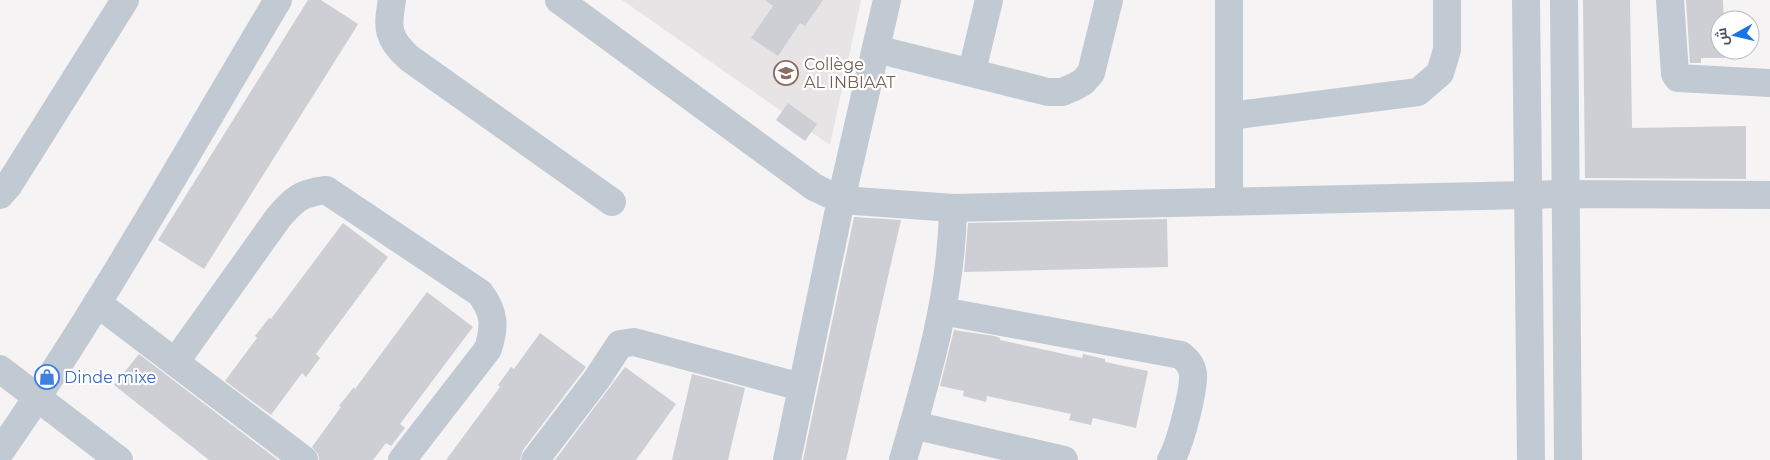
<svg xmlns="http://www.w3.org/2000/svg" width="1770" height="460" font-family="Montserrat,Cairo,sans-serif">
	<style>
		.education { fill: #e6e4e5 }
		.building { fill: #cdcfd5 }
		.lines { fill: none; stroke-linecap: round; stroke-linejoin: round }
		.minor { stroke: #c1cad2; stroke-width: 28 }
		.labels { text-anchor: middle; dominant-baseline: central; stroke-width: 4.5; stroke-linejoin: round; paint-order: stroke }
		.education-label { font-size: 16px; fill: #785e54; stroke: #fff; text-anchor: start }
		.shop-label { font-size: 16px; fill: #366cbe; stroke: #fff; text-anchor: start }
	</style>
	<rect width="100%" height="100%" fill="#f5f3f3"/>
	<polygon class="education" points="622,0 861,0 830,145"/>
	<g class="building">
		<polygon points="308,0 321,0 358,24 357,26 204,269 158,240"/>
		<polygon points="765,0 823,0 805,26 800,23 778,56 751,38 773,6"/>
		<polygon points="1583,0 1630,0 1632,128 1746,126 1746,179 1585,178"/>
		<polygon points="1686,0 1723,0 1724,20 1720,20 1720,50 1725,50 1725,58 1701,58 1701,63 1690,63"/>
		<polygon points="788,103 817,124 805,141 776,120"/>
		<polygon points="854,217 901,220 846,460 803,460"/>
		<polygon points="1167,219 1168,267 964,272 968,223"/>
		<polygon points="343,223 388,257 316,354 320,358 306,377 302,373 271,415 225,381 257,338 255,336 269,318 271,319"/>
		<polygon points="427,292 473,327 400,424 405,428 391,446 386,443 373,460 319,460 318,454 312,447 341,407 339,406 354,387 355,389"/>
		<polygon points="954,330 994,336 1000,338 1000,340 1082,358 1083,354 1105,359 1105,362 1148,371 1136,428 1093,418 1091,425 1069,420 1071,414 987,396 986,402 963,396 964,391 940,386"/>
		<polygon points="540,333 586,367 523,450 520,460 446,460 500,387 498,385 511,367 514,369"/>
		<polygon points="139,354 278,460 209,460 114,385"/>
		<polygon points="625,367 676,404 636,460 555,460"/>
		<polygon points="692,374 745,388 728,460 672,460"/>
	</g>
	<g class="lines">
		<g class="minor">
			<path d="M 392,0 C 387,28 387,38 409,58 L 612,202"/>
			<polyline points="559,0 814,187 841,200 953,208 1566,194 1770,195"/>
			<polyline points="1526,0 1531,460"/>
			<polyline points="1564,0 1568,460"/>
			<polyline points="1670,0 1675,74 1678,78 1770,83"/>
			<polyline points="876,49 1048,92 1062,92 1074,87 1083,82 1091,73 1109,0"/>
			<polyline points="972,71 989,0"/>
			<polyline points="1229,116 1418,92 1440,73 1447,50 1447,0"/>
			<polyline points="0,195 8,186 125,0"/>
			<polyline points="1229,201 1229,0"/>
			<polyline points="97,303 304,460"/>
			<path d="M 942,311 L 1181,355 C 1187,360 1192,365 1193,374 C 1194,391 1180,445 1171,460"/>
			<path d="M 176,361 L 278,218 C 294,199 301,193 326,190 L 480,293 C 495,313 495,326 488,349 L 402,460"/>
			<polyline points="0,369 119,460"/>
			<polyline points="913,425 1064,460"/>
			<path d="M 0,452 C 101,307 187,152 278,0"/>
			<polyline points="535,460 597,379 620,344 634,342 801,387"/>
			<polyline points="787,460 841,200 887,0"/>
			<path d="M 903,460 C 927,378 952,294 953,208"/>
		</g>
	</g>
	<defs>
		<symbol id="school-ring" viewBox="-11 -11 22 22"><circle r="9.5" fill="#fff" stroke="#8d6e63" stroke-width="1.5"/><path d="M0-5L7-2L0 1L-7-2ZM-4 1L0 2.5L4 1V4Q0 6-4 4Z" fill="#8d6e63"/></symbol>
		<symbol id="shop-ring" viewBox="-11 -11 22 22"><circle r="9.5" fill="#fff" stroke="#3f7fe0" stroke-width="1.5"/><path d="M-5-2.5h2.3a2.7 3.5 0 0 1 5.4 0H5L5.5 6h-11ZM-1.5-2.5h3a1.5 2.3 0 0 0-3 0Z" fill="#3f7fe0"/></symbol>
	</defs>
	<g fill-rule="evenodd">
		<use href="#school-ring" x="772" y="59" width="28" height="28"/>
		<use href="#shop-ring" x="33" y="363" width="28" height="28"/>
	</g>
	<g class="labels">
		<g class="education-label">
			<text x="804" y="64">Collège<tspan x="804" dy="18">AL INBIAAT</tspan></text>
		</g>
		<g class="shop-label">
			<text x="64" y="377">Dinde mixe</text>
		</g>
	</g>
	<g transform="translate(1735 35) rotate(262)"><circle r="24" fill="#ffffff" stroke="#b7bbc0"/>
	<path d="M0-4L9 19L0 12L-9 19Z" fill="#1a73e8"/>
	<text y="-8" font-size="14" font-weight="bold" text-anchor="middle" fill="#4a5661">ش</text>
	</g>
</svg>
